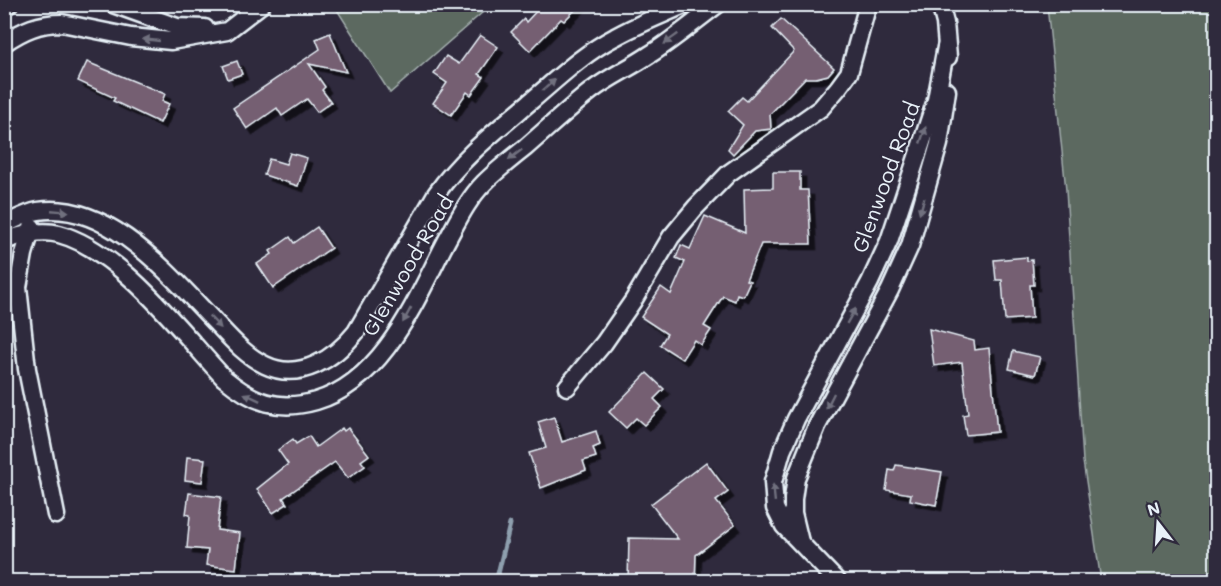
<svg xmlns="http://www.w3.org/2000/svg" width="1221" height="586" font-family="Mali,sans-serif">
	<style>
		.green { fill: #5b6960; stroke: #a2adac; stroke-width: 1.5 }
		.lines { fill: none; stroke-linecap: round; stroke-linejoin: round }
		.stream { stroke: #8e9fae; stroke-width: 5 }
		.building { fill: #755e72; stroke: #e8f1f8; stroke-width: 1.5; filter: url(#shadow) }
		.minor-casing { stroke: #e8f1f8; stroke-width: 21 }
		.minor { stroke: #2f2a3d; stroke-width: 16 }
		.oneway { fill: #70707e }
		.labels { text-anchor: middle; dominant-baseline: central; stroke-width: 4.5; stroke-linejoin: round; paint-order: stroke }
		.street-label { font-size: 21px; fill: #e8f1f8; stroke: #2f2a3d }
	</style>
	<defs>
		<filter id="shadow"><feDropShadow dx="5.5" dy="5.5" stdDeviation="0" flood-color="#0009"/></filter>
	</defs>
	<rect width="100%" height="100%" fill="#2f2a3d"/>
	<filter id="ink" filterUnits="userSpaceOnUse"><feTurbulence type="fractalNoise" baseFrequency=".0167" numOctaves="2"/><feDisplacementMap in="SourceGraphic" scale="12" xChannelSelector="R" yChannelSelector="G"/><feConvolveMatrix kernelMatrix="1 2 1 2 8 2 1 2 1" color-interpolation-filters="sRGB"/></filter>
	<g filter="url(#ink)">
		<g class="green">
			<polygon points="334,5 491,5 390,93"/>
			<polygon points="1047,5 1216,5 1216,581 1101,581 1083,461 1066,190"/>
		</g>
		<g class="lines">
			<polyline class="stream" points="496,582 510,524"/>
		</g>
		<g class="building">
			<polygon points="543,4 581,4 564,21 561,19 530,51 511,32 524,19 526,22"/>
			<polygon points="781,19 834,68 828,75 816,78 805,78 770,114 771,129 755,131 733,154 728,149 743,125 728,111 742,97 747,101 794,51 772,28"/>
			<polygon points="330,33 346,72 309,64 325,87 322,90 331,102 317,112 307,99 282,116 277,108 247,129 233,108 320,49 316,39"/>
			<polygon points="480,35 498,47 479,74 484,77 471,95 467,92 451,115 433,103 447,83 434,74 446,56 459,64"/>
			<polygon points="237,61 242,74 228,79 223,66"/>
			<polygon points="87,62 165,94 162,101 169,104 160,123 113,101 115,98 78,81"/>
			<polygon points="290,153 307,158 298,186 264,175 269,159 286,164"/>
			<polygon points="773,172 800,172 800,190 808,190 811,244 761,244 746,280 750,281 743,296 737,294 735,301 723,296 704,326 711,330 701,345 694,340 682,359 660,345 667,334 641,317 661,287 671,294 685,262 676,258 681,245 690,249 705,216 745,233 744,189 773,188"/>
			<polygon points="317,227 331,248 273,288 257,264 272,254 270,251 290,237 294,243"/>
			<polygon points="1027,257 1027,261 1032,260 1034,285 1030,285 1032,318 1005,320 1002,280 996,280 994,260"/>
			<polygon points="929,329 974,341 975,350 989,348 997,432 966,435 963,415 968,414 962,362 934,366"/>
			<polygon points="1013,351 1040,357 1035,375 1009,369"/>
			<polygon points="647,373 664,389 654,399 662,407 644,425 636,418 626,428 609,412"/>
			<polygon points="554,417 562,442 596,431 600,445 593,448 596,457 583,461 586,470 541,488 529,453 546,448 538,422"/>
			<polygon points="342,428 344,431 348,428 369,455 361,461 365,466 348,478 335,462 283,498 287,504 273,513 257,489 288,464 278,450 293,439 296,444 309,436 316,447"/>
			<polygon points="187,457 205,459 202,482 185,480"/>
			<polygon points="706,462 728,492 716,501 735,525 696,555 695,582 628,582 629,538 678,539 651,504"/>
			<polygon points="896,465 942,472 936,505 910,500 911,494 886,490 889,470 894,471"/>
			<polygon points="189,493 221,497 217,530 240,533 236,569 206,565 208,550 187,548 190,515 186,514"/>
		</g>
		<g class="lines">
			<defs>
				<g id="minor">
					<polyline points="113,4 177,27 205,28"/>
					<polyline points="940,4 945,23 948,57"/>
					<polyline points="4,7 9,4"/>
					<path d="M 4,43 C 23,30 39,23 62,23 L 131,37 L 171,41 L 227,31 L 262,4"/>
					<path d="M 4,225 C 15,220 26,213 38,211 C 110,200 172,278 217,324 C 231,339 246,356 265,365 C 300,382 335,358 356,332 L 436,194 C 462,157 497,130 531,101 C 558,78 584,53 615,37 C 638,24 662,15 686,4"/>
					<polyline points="32,227 24,254 18,287 27,369 56,515"/>
					<path d="M 4,241 C 21,235 41,229 59,234 C 120,250 182,333 224,378 C 253,402 278,412 316,401 C 385,380 416,299 447,240 C 458,220 468,199 484,183 C 497,170 511,159 525,148 C 547,129 568,109 591,91 C 609,77 630,68 649,55 C 673,40 695,21 718,4"/>
					<polyline points="567,387 604,343 633,301 671,237 696,207 729,173 821,108 838,88 849,73 868,4"/>
					<polyline points="800,542 793,513 793,499 796,478 817,426 890,290 910,246 939,144 947,91"/>
					<polyline points="838,582 784,526 775,508 773,482 782,451 796,419 870,282 889,241 936,100 946,47"/>
				</g>
			</defs>
			<use href="#minor" class="minor-casing"/>
			<use href="#minor" class="minor"/>
		</g>
		<defs><path id="oneway-solid" d="M-6-.8H1V-3.2L6.5 0L1 3.2V.8H-6Z" transform="scale(1.5)"/></defs>
		<g class="oneway">
			<use href="#oneway-solid" transform="translate(671 39) rotate(144)"/>
			<use href="#oneway-solid" transform="translate(151 40) rotate(-174)"/>
			<use href="#oneway-solid" transform="translate(549 85) rotate(-41)"/>
			<use href="#oneway-solid" transform="translate(923 135) rotate(-71)"/>
			<use href="#oneway-solid" transform="translate(515 155) rotate(142)"/>
			<use href="#oneway-solid" transform="translate(922 206) rotate(106)"/>
			<use href="#oneway-solid" transform="translate(60 211) rotate(5)"/>
			<use href="#oneway-solid" transform="translate(407 315) rotate(119)"/>
			<use href="#oneway-solid" transform="translate(851 316) rotate(-60)"/>
			<use href="#oneway-solid" transform="translate(215 322) rotate(46)"/>
			<use href="#oneway-solid" transform="translate(252 397) rotate(-155)"/>
			<use href="#oneway-solid" transform="translate(830 401) rotate(117)"/>
			<use href="#oneway-solid" transform="translate(774 493) rotate(-96)"/>
		</g>
	</g>
	<g class="labels">
		<g class="street-label">
			<text transform="translate(885 177) rotate(-70)">Glenwood Road</text>
			<text transform="translate(407 265) rotate(-60)">Glenwood Road</text>
		</g>
	</g>
	<rect width="1221" height="586" fill="none" stroke="#2f2a3d" stroke-width="24"/>
	<rect x="12" y="12" width="1197" height="562" fill="none" stroke="#e8f1f8" stroke-width="2" filter="url(#ink)"/>
	<g transform="translate(1158 523) rotate(343)" stroke="#2f2a3d" stroke-width="4.5" paint-order="stroke">
	<path d="M0-4.5L10 22L0 15L-10 22Z" fill="#e8f1f8"/>
	<text y="-9" font-size="16" font-weight="bold" text-anchor="middle" fill="#e8f1f8">N</text>
	</g>
</svg>
